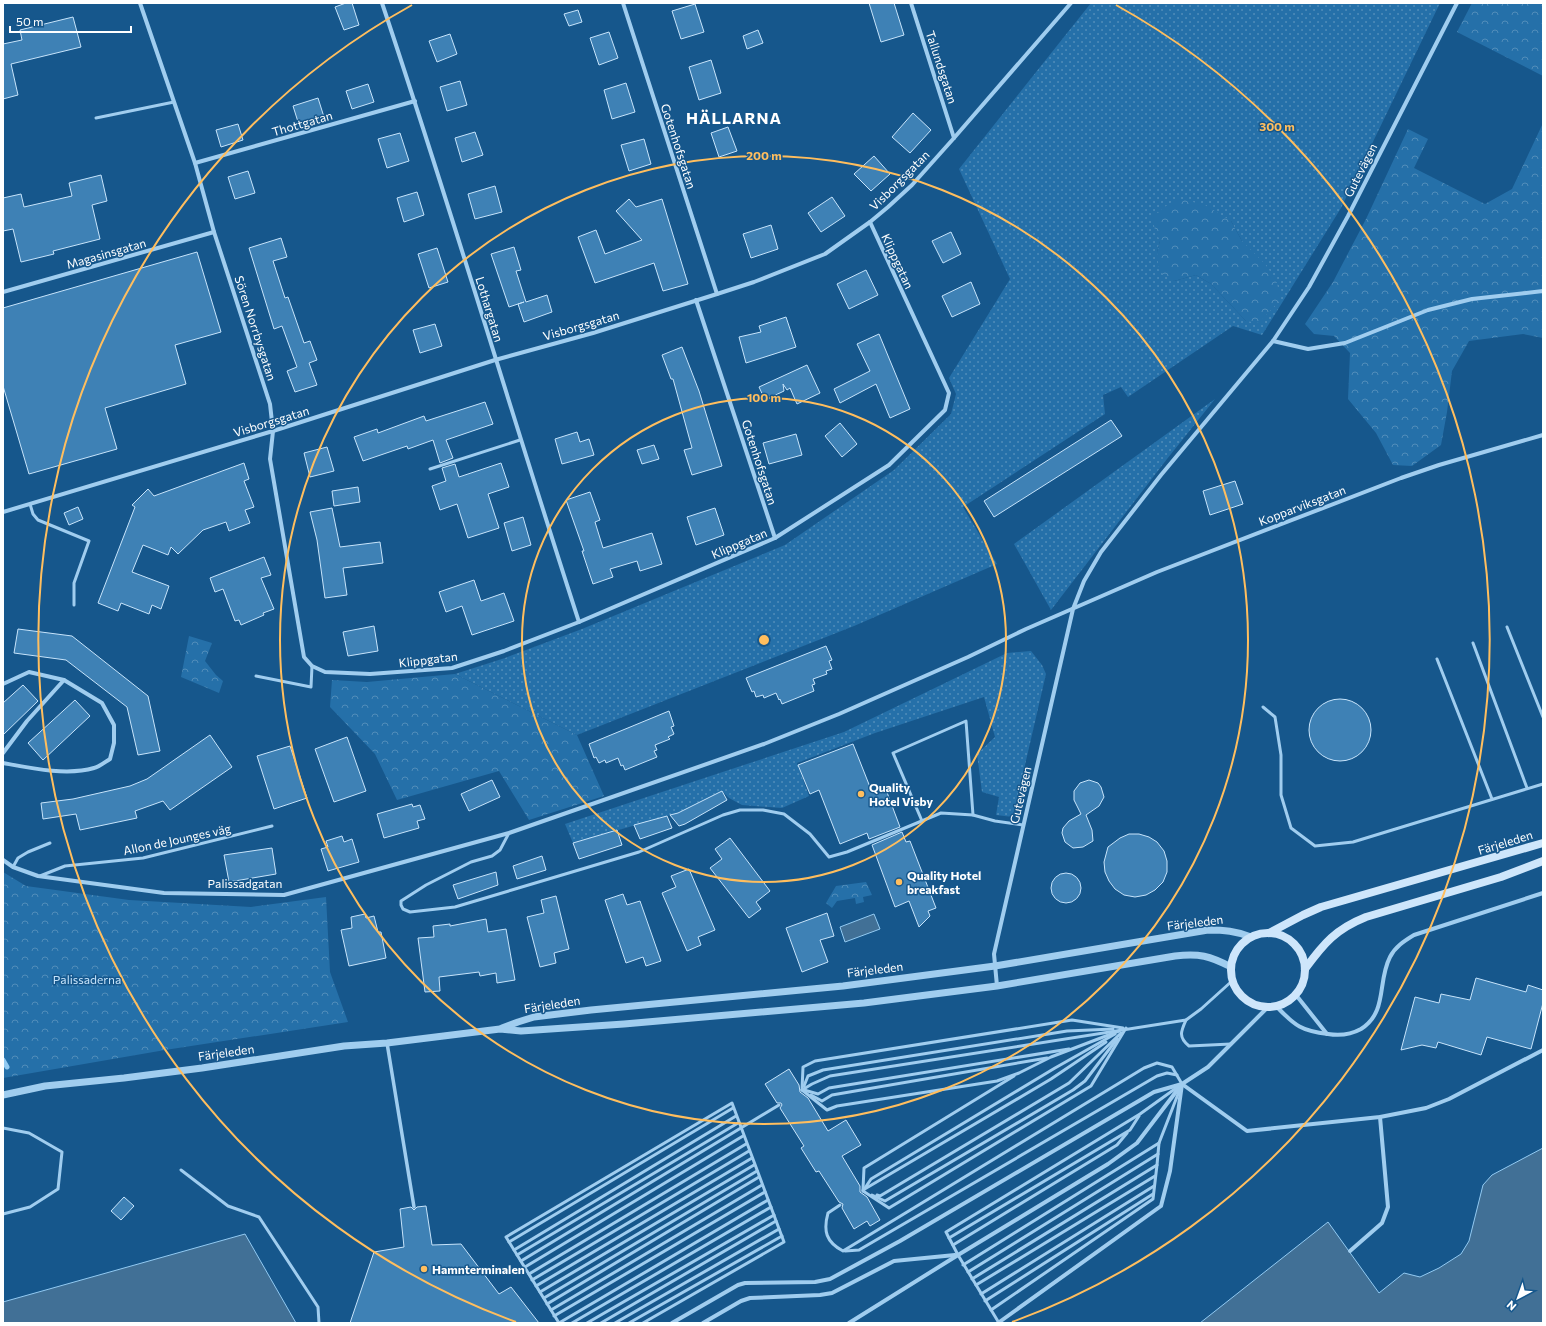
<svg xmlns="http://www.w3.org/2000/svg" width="1546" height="1326" font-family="Commissioner,sans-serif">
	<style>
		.grass { fill: url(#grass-dots); fill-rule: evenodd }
		.forest { fill: url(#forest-crowns) }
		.water { fill: #417096; stroke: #92caf2 }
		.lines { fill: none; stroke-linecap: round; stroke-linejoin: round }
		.stream { stroke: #92caf2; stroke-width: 5 }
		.building { fill: #3e81b5; stroke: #c7e4fb }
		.service { stroke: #a0cdef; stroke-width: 3 }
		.pedestrian { stroke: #a0cdef; stroke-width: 3.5 }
		.minor { stroke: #a0cdef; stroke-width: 4 }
		.tertiary { stroke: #a0cdef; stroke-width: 7 }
		.secondary { stroke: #cee6fb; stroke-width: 8 }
		.ring { fill: none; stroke: #ffbe5e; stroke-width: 2 }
		.poi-dot { fill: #ffbe5e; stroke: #16578c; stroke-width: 1.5 }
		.labels { text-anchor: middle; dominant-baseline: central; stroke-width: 3; stroke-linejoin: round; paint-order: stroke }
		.street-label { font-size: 12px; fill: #fff; stroke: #16578c }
		.poi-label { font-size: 12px; font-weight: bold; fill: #fff; stroke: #16578c; text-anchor: start }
		.park-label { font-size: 12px; fill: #c7e4fb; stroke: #16578c }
		.district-label { font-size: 16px; font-weight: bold; letter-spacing: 1px; fill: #fff; stroke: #16578c }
		.centre { fill: #ffbe5e; stroke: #16578c; stroke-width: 2 }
		.ring-label { font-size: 12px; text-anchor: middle; font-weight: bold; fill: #ffbe5e; stroke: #16578c; stroke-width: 3; stroke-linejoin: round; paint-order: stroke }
	</style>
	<defs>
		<pattern id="grass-dots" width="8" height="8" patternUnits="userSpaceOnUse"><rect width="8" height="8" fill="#2570a9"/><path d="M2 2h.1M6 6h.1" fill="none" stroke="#518dba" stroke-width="1.8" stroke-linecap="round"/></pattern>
		<pattern id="forest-crowns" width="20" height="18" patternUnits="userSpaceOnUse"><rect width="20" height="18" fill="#2570a9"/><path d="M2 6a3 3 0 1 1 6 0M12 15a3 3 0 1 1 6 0" fill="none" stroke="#518dba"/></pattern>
	</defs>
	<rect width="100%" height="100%" fill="#16578c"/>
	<g class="grass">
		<path d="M 1091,3 L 1440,3 L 1341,208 L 1262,335 L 1233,326 L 1128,397 L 1121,387 L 1103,395 L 1105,414 L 963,507 L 997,564 L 854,626 L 577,735 L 455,674 L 505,658 L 582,629 L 785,545 L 894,470 L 951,414 L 956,394 L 949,378 L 1010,279 L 959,169 ZM 1231,221 L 1242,241 L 1246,321 L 1211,284 L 1196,275 L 1174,281 L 1157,252 L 1160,241 Z"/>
		<polygon points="1215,399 1167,459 1051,610 1014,544"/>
		<polygon points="1031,651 1042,665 1046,674 1013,817 996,815 999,797 982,792 977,754 995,737 984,697 875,733 797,763 809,796 782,808 742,805 729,798 722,791 678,813 573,843 565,824 844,732 1007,653"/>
	</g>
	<g class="forest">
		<polygon points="1472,3 1543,3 1543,76 1457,32"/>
		<polygon points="1543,123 1543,338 1523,334 1469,341 1452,371 1447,412 1441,445 1412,466 1393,465 1376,433 1348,399 1350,353 1334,336 1314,334 1305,324 1333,282 1366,219 1408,129 1428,139 1414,168 1485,204 1512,189"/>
		<polygon points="1181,199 1205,205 1231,221 1242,241 1265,264 1276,280 1281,299 1259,323 1246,321 1211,284 1196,275 1174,281 1159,271 1157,252 1160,241 1155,230 1152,216 1173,201"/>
		<polygon points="189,636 212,643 205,661 216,675 223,681 219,693 181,677"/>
		<polygon points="455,674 577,735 604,796 529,820 499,771 397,800 375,754 330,707 332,680 367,682"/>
		<polygon points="3,872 26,886 129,900 251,907 326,897 330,972 348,1022 165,1050 3,1078"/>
		<polygon points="866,882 872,895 863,897 864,902 856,904 855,898 837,901 832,908 826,903 836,886"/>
	</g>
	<g class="water">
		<polygon points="874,914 880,929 845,942 840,927"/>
		<polygon points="1543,1148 1543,1323 1200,1323 1328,1222 1379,1293 1404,1273 1420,1277 1439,1268 1461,1254 1469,1241 1483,1185 1492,1175"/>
		<polygon points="245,1234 296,1323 3,1323 3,1302"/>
	</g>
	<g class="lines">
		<polyline class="stream" points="3,1060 7,1067"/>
	</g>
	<g class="building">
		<polygon points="346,3 352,3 359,25 344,30 335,7"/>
		<polygon points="869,3 894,3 904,35 881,42"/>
		<polygon points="695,4 704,32 681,39 672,11"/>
		<polygon points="578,10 582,22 569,26 564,14"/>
		<polygon points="73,17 81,47 11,64 18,95 3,99 3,44 22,40 20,30"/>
		<polygon points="758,30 763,43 747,49 743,36"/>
		<polygon points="609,32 618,58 599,65 590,38"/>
		<polygon points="450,34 457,54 437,62 429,41"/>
		<polygon points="711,60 721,93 699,100 689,67"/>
		<polygon points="460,81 467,105 447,111 440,87"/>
		<polygon points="626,83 635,112 612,119 604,90"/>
		<polygon points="368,84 374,102 352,109 346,91"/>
		<polygon points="318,98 324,117 299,125 293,106"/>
		<polygon points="913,113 931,130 910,153 892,137"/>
		<polygon points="238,124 243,140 221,147 216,130"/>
		<polygon points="728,127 737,151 719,157 711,133"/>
		<polygon points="475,132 483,155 462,162 455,138"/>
		<polygon points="400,133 409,161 387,168 378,139"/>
		<polygon points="644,139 651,164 629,171 621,145"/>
		<polygon points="874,156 890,174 871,191 854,174"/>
		<polygon points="248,171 255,193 235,199 228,177"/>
		<polygon points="101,175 107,201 92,205 100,239 53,251 54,254 21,262 13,229 3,231 3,198 21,194 24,207 72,196 69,183"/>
		<polygon points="495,186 502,212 475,219 468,194"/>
		<polygon points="417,192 424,215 404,222 397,198"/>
		<polygon points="832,197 845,216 821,232 808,213"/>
		<polygon points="629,199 636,207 662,199 688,284 663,291 654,263 595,283 578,237 596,230 605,254 642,240 616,211"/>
		<polygon points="771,225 778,249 751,258 743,234"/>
		<polygon points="951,232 961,254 943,263 932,241"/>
		<polygon points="281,238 287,257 273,261 285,298 288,297 304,343 310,341 317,360 309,363 317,385 295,392 287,371 297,367 282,326 274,329 249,248"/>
		<polygon points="514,247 521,270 516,271 526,302 547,295 552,312 524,322 518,304 524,302 509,307 491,254"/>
		<polygon points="437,248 448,282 429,288 418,254"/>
		<polygon points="197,252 221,332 175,345 186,384 105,408 117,449 29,474 3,386 3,308"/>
		<polygon points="866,270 878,295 849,309 837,284"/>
		<polygon points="971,282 980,304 952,317 942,296"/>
		<polygon points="786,317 796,347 746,363 739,337 761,332 759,326"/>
		<polygon points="435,324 442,346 420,353 413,330"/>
		<polygon points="879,334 910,409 890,418 876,384 840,403 834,389 870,371 857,344"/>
		<polygon points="682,347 699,391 722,466 692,475 684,450 692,448 673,379 671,379 662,355"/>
		<polygon points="807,365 820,393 797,404 790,388 787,390 783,384 784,391 765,400 759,387"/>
		<polygon points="485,402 493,424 446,440 453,458 440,463 433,440 408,449 407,446 363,461 354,437 377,429 378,433 424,416 426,421"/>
		<polygon points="1111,420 1122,436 994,517 984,501"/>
		<polygon points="840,423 857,444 842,457 825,436"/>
		<polygon points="577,432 580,442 589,439 594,455 562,464 555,439"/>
		<polygon points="796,434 802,455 769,464 763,443"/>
		<polygon points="654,445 659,459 642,464 637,450"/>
		<polygon points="327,447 334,471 310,477 304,453"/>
		<polygon points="244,463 249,479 244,481 254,507 245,510 250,523 229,531 226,522 203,530 178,554 171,547 168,555 143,545 132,572 169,586 161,609 152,605 149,614 121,603 118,611 98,603 135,507 132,505 148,489 154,496"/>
		<polygon points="501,463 509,487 488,494 499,528 468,538 457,504 440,510 432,486 446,481 442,468 455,464 459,477"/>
		<polygon points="1235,481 1243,504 1210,515 1203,491"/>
		<polygon points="358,487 360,502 334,506 332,491"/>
		<polygon points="590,492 600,520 595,522 603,548 652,533 662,564 640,571 637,561 610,569 613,577 593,584 582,551 584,551 566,500"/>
		<polygon points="78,507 83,519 69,525 64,513"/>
		<polygon points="332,508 340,547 380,542 383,563 343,568 347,595 325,598 317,540 310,512"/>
		<polygon points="715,508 724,535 696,545 687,517"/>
		<polygon points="523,517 531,545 512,551 504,523"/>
		<polygon points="264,557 271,575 261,578 274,609 263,613 264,615 241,625 239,620 235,621 223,589 215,592 210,578"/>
		<polygon points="474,580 481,601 504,593 514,621 472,635 462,606 446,612 439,592"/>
		<polygon points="374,626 378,651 348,656 343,632"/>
		<polygon points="18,629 72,636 148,696 160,751 138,755 127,707 66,660 14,653"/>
		<polygon points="826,646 832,660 829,661 832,669 826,671 827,674 813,679 815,684 812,685 814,691 782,704 780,699 779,700 776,693 764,698 763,695 756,697 754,691 752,692 746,678"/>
		<polygon points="23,685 38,701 3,735 3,703"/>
		<circle cx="1340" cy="730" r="31"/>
		<polygon points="75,700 90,716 43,760 28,743"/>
		<polygon points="669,711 674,726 671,727 674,734 668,737 670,739 655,745 657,750 654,751 657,757 625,770 623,765 621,766 618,758 606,763 605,760 599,763 596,757 594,758 589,744"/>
		<polygon points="210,735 232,767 170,810 163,801 135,811 137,818 80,830 76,814 43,819 41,803 73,799 130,786 147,779"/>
		<polygon points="347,737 366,791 334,802 315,749"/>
		<polygon points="853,744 872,792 885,787 900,827 869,839 867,833 840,844 819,790 810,794 798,765"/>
		<polygon points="290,746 307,798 274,809 257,756"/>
		<polygon points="492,780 500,797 469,811 461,794"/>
		<polygon points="1089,780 1098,783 1101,787 1104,797 1099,806 1086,815 1092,830 1093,841 1083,847 1073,848 1065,842 1062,833 1063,828 1069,821 1081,814 1074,800 1074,791 1080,783"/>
		<polygon points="722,791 727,800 685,824 679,826 670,815 678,813"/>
		<polygon points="412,804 413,807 420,805 425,819 417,821 419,828 384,838 377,814"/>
		<polygon points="667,816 672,828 640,839 634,825"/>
		<polygon points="617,830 622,845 579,859 573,843"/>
		<polygon points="902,832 906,842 910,841 936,908 928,911 930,916 919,927 909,901 895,907 872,845"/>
		<polygon points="1129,834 1139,834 1149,837 1157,842 1164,851 1167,861 1167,872 1163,882 1155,890 1146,895 1135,897 1124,895 1115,889 1109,881 1105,872 1104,862 1108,847 1120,838"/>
		<polygon points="342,836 344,842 352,839 359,862 328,871 321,849 328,847 326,841"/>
		<polygon points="730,838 770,891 756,902 761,909 749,918 710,868 722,859 715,849"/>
		<polygon points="272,848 276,874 229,882 224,855"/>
		<polygon points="542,856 546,870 517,879 513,866"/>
		<polygon points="689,869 715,930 698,937 701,945 687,951 662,893 676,887 671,876"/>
		<polygon points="496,872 498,885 458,899 453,885"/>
		<circle cx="1066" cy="888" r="15"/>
		<polygon points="623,894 627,905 640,901 661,961 646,966 643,957 626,963 605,900"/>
		<polygon points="556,896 569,949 554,953 556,963 540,967 527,917 544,913 541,900"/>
		<polygon points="827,913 834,936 820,940 828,962 802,972 786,928"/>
		<polygon points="365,914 366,918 374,916 378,932 381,932 386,958 349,966 341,930 352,928 351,917"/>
		<polygon points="486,919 488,932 506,929 515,980 497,983 496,973 480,976 479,972 439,977 440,991 425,992 418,938 434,937 433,926 450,924 450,926"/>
		<polygon points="1476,978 1526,992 1528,985 1543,990 1543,1003 1531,1049 1487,1037 1481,1055 1438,1042 1436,1048 1422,1045 1401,1050 1415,997 1439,1003 1441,994 1470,1000"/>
		<polygon points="789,1069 799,1085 800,1092 808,1098 828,1131 846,1120 861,1145 842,1156 860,1186 860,1192 867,1197 880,1220 870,1226 867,1221 854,1229 842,1208 843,1204 839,1202 819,1171 816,1172 801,1148 804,1146 780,1108 782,1105 781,1103 777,1103 765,1084"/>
		<polygon points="124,1197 134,1206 121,1220 111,1211"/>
		<polygon points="426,1206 432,1245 461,1244 499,1294 511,1287 539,1323 350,1323 374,1252 404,1247 400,1209 411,1207 414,1210 417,1207"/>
	</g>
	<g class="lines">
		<g class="service">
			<polyline points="96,118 174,102"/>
			<polyline points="430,469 520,440"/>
			<polyline points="30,504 33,514 38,520 89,541 74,583 74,605"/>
			<polyline points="1507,627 1543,717"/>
			<polyline points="1473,643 1527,788"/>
			<polyline points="1437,659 1492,799"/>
			<polyline points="256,676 311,687 312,666"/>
			<polyline points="1263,707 1275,717 1281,755 1281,795 1291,828 1315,846 1353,842 1543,784"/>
			<polyline points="922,821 893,753 966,721 973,815"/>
			<polyline points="509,833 500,850 492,856 471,862 426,885 401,901 401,905 403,909 410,912 455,907 639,852 723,815 740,810 763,810 784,814 810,834 829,857 847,852 941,813 973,815 995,821 1023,825"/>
			<polyline points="13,867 18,858 28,852 50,843"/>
			<polyline points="40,876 65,866 143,858 272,826"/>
			<path d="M 1186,1020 C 1181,1031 1178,1037 1189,1046 L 1231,1044"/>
			<polyline points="804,1086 808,1076 823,1070 1067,1031 1113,1029"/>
			<polyline points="802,1090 812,1084 830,1076 1186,1020 1201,1009 1232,981"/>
			<polyline points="802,1090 803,1067 815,1061 1072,1020 1123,1028"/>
			<polyline points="802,1090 827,1110 837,1106 997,1081 1019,1073 1051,1057 1119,1031"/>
			<polyline points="804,1090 818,1094 829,1088 1069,1049"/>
			<polyline points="811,1095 822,1101 832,1095 1047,1058"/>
			<polyline points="3,1128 29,1133 62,1152 58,1189 30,1207 3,1214"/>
			<polyline points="181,1170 228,1206 259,1217 318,1307 319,1323"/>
			<polyline points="863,1189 864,1168 1014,1076"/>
			<polyline points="863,1190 1051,1079 1106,1042"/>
			<polyline points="863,1191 889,1208 1091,1086 1126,1028"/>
			<polyline points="863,1191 871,1179 1055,1068 1115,1034"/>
			<polyline points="872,1195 885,1201 1073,1090 1085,1081 1117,1039"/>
			<polyline points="877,1195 880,1196 1069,1083 1121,1033"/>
			<path d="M 840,1205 L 828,1213 C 823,1231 826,1242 843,1251 L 1144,1068 L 1157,1063 L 1172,1067 L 1182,1084"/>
			<polyline points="949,1238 1130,1130 1139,1116"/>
			<polyline points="509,1242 733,1108"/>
			<polyline points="953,1245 1117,1145 1127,1133"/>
			<polyline points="514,1250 736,1116"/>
			<polyline points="845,1251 859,1250 1157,1076 1167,1073 1177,1075"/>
			<polyline points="517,1255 738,1123"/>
			<polyline points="521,1261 779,1105"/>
			<polyline points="963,1265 1159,1143"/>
			<polyline points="525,1267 743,1136"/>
			<polyline points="968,1272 1158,1154 1159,1143 1180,1089"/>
			<polyline points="529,1274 746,1144"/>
			<polyline points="972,1279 1157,1165 1158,1154"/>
			<polyline points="532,1280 749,1151"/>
			<polyline points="976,1285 1155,1176"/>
			<polyline points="536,1286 752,1158"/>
			<polyline points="540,1292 754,1165"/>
			<polyline points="981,1294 1154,1186"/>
			<polyline points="544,1298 757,1171"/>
			<polyline points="985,1301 1153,1194"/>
			<polyline points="547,1304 759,1177"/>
			<polyline points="551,1310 762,1185"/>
			<polyline points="991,1310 1153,1199 1157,1165"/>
			<polyline points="554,1316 765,1192"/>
			<polyline points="559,1323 506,1237 732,1103 784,1242 643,1323"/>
			<polyline points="559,1323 768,1200"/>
			<polyline points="572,1323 771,1207"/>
			<polyline points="587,1323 774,1215"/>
			<polyline points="601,1323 776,1221"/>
			<polyline points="615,1323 779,1229"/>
			<polyline points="629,1323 782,1236"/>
			<polyline points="999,1323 958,1255 946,1232 1140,1114 1179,1086"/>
		</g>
		<polyline class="pedestrian" points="387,1043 414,1207"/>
		<g class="minor">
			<polyline points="140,3 195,163 214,232 270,404 273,431 270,459 304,657 312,666 325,672 370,674 452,668 504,651 579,622 775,538 889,465 945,410 949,393 870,222"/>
			<path d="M 382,3 C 451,208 512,416 579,622"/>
			<polyline points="623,3 717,294"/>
			<polyline points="911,3 954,138"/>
			<polyline points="195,163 415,101"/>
			<polyline points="3,292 214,232"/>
			<polyline points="696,300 775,538"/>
			<polyline points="1273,341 1308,349 1345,343 1428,310 1472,299 1543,291"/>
			<polyline points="3,512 273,431 495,360 593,333 717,294 754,282 825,254 870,222 888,207 912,185 954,138 1071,3"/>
			<path d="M 3,684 L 29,672 L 64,680 L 102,703 L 114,725 L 114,743 L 110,759 C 105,762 99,767 94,768 C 67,776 30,768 3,763"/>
			<polyline points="3,753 27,721 64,680"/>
			<polyline points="3,860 13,867 38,876 164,893 284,895 509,833 764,744 839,714 968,657 1026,629 1157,572 1401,478 1439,465 1543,435"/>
			<polyline points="997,986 994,954 1073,609 1084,581 1101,552 1161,475 1273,341 1309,287 1348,216 1457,3"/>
			<polyline points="1296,995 1327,1034"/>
			<path d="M 1277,1007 C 1295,1026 1302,1031 1328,1034 C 1340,1036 1350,1035 1361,1029 C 1388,1012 1377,982 1390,957 C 1395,947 1404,941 1414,935 L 1543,893"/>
			<polyline points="1182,1084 1247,1131 1380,1117 1426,1108 1449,1099 1543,1050"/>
			<polyline points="1350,1251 1382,1223 1388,1207 1380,1117"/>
			<polyline points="672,1323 738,1285 745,1283 815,1282 830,1279 900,1241 1154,1092 1182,1084"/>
			<polyline points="703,1323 741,1301 750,1298 820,1295 832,1293 894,1261 955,1255"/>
			<polyline points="849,1323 958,1255 1108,1164 1137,1143 1182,1084 1208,1067 1268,1007"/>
			<polyline points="998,1323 1161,1206 1170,1171 1182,1084"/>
		</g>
		<g class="tertiary">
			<path d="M 502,1028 L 518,1022 L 534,1017 L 591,1010 L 843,986 L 995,966 L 1208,930 C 1224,930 1236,931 1251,937"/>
			<path d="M 3,1095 L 45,1086 L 124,1078 L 202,1068 L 344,1046 L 387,1043 L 500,1029 L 521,1031 L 624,1024 L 864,1003 L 997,986 L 1175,956 C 1199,953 1210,956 1231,967"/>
		</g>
		<g class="secondary">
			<circle cx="1268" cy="970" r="37"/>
			<polyline points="1269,933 1303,915 1321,907 1543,843"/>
			<path d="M 1305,969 C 1324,943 1336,929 1366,917 L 1501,877 L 1543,861"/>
		</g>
	</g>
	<g class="ring">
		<circle cx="764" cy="640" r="242"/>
		<circle cx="764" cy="640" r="484"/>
		<path d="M516 1322A726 726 0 0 1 412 5M1116 5A726 726 0 0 1 1012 1322"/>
	</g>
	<g class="poi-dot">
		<circle cx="861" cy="794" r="4"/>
		<circle cx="899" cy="882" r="4"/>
		<circle cx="424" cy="1269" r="4"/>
	</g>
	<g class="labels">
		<g class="street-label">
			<text transform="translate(942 67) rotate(72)">Tallundsgatan</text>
			<text transform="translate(302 123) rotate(-16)">Thottgatan</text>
			<text transform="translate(679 146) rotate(72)">Gotenhofsgatan</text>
			<text transform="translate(1360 170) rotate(-63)">Gutevägen</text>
			<text transform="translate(899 180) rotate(-45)">Visborgsgatan</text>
			<text transform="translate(106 253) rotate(-16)">Magasinsgatan</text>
			<text transform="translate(898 261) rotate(65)">Klippgatan</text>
			<text transform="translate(490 309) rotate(73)">Lothargatan</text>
			<text transform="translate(581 325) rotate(-16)">Visborgsgatan</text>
			<text transform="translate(256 328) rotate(72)">Sören Norrbysgatan</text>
			<text transform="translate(271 421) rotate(-17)">Visborgsgatan</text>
			<text transform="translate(760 462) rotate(72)">Gotenhofsgatan</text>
			<text transform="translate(1302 505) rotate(-21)">Kopparviksgatan</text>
			<text transform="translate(739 543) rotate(-23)">Klippgatan</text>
			<text transform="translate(428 659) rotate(-7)">Klippgatan</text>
			<text transform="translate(1020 795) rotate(-77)">Gutevägen</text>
			<text transform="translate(177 839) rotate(-12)">Allon de Jounges väg</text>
			<text transform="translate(1505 842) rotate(-17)">Färjeleden</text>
			<text x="245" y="883">Palissadgatan</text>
			<text transform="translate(1195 922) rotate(-7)">Färjeleden</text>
			<text transform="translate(875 969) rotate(-7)">Färjeleden</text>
			<text transform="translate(552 1004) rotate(-9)">Färjeleden</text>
			<text transform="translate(226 1052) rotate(-8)">Färjeleden</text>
		</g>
		<g class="poi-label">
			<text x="869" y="787">Quality<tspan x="869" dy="14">Hotel Visby</tspan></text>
			<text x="907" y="875">Quality Hotel<tspan x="907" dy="14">breakfast</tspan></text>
			<text x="432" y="1269">Hamnterminalen</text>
		</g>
		<g class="park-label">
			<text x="87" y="979">Palissaderna</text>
		</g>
		<g class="district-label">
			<text x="734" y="117">HÄLLARNA</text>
		</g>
	</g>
	<circle cx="764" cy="640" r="6" class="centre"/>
	<g class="ring-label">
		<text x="1277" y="131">300 m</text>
		<text x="764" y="160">200 m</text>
		<text x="764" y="402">100 m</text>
	</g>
	<rect width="1546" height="1326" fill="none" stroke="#ffffff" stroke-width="8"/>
	<g transform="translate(1518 1298) rotate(221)" stroke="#16578c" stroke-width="3" paint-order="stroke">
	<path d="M0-3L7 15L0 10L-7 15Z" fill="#ffffff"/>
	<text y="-6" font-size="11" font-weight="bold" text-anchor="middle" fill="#ffffff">N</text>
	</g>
	<path d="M10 26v6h121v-6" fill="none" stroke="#ffffff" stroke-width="2"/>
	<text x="16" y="26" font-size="12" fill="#ffffff" stroke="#16578c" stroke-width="3" paint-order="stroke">50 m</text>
</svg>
